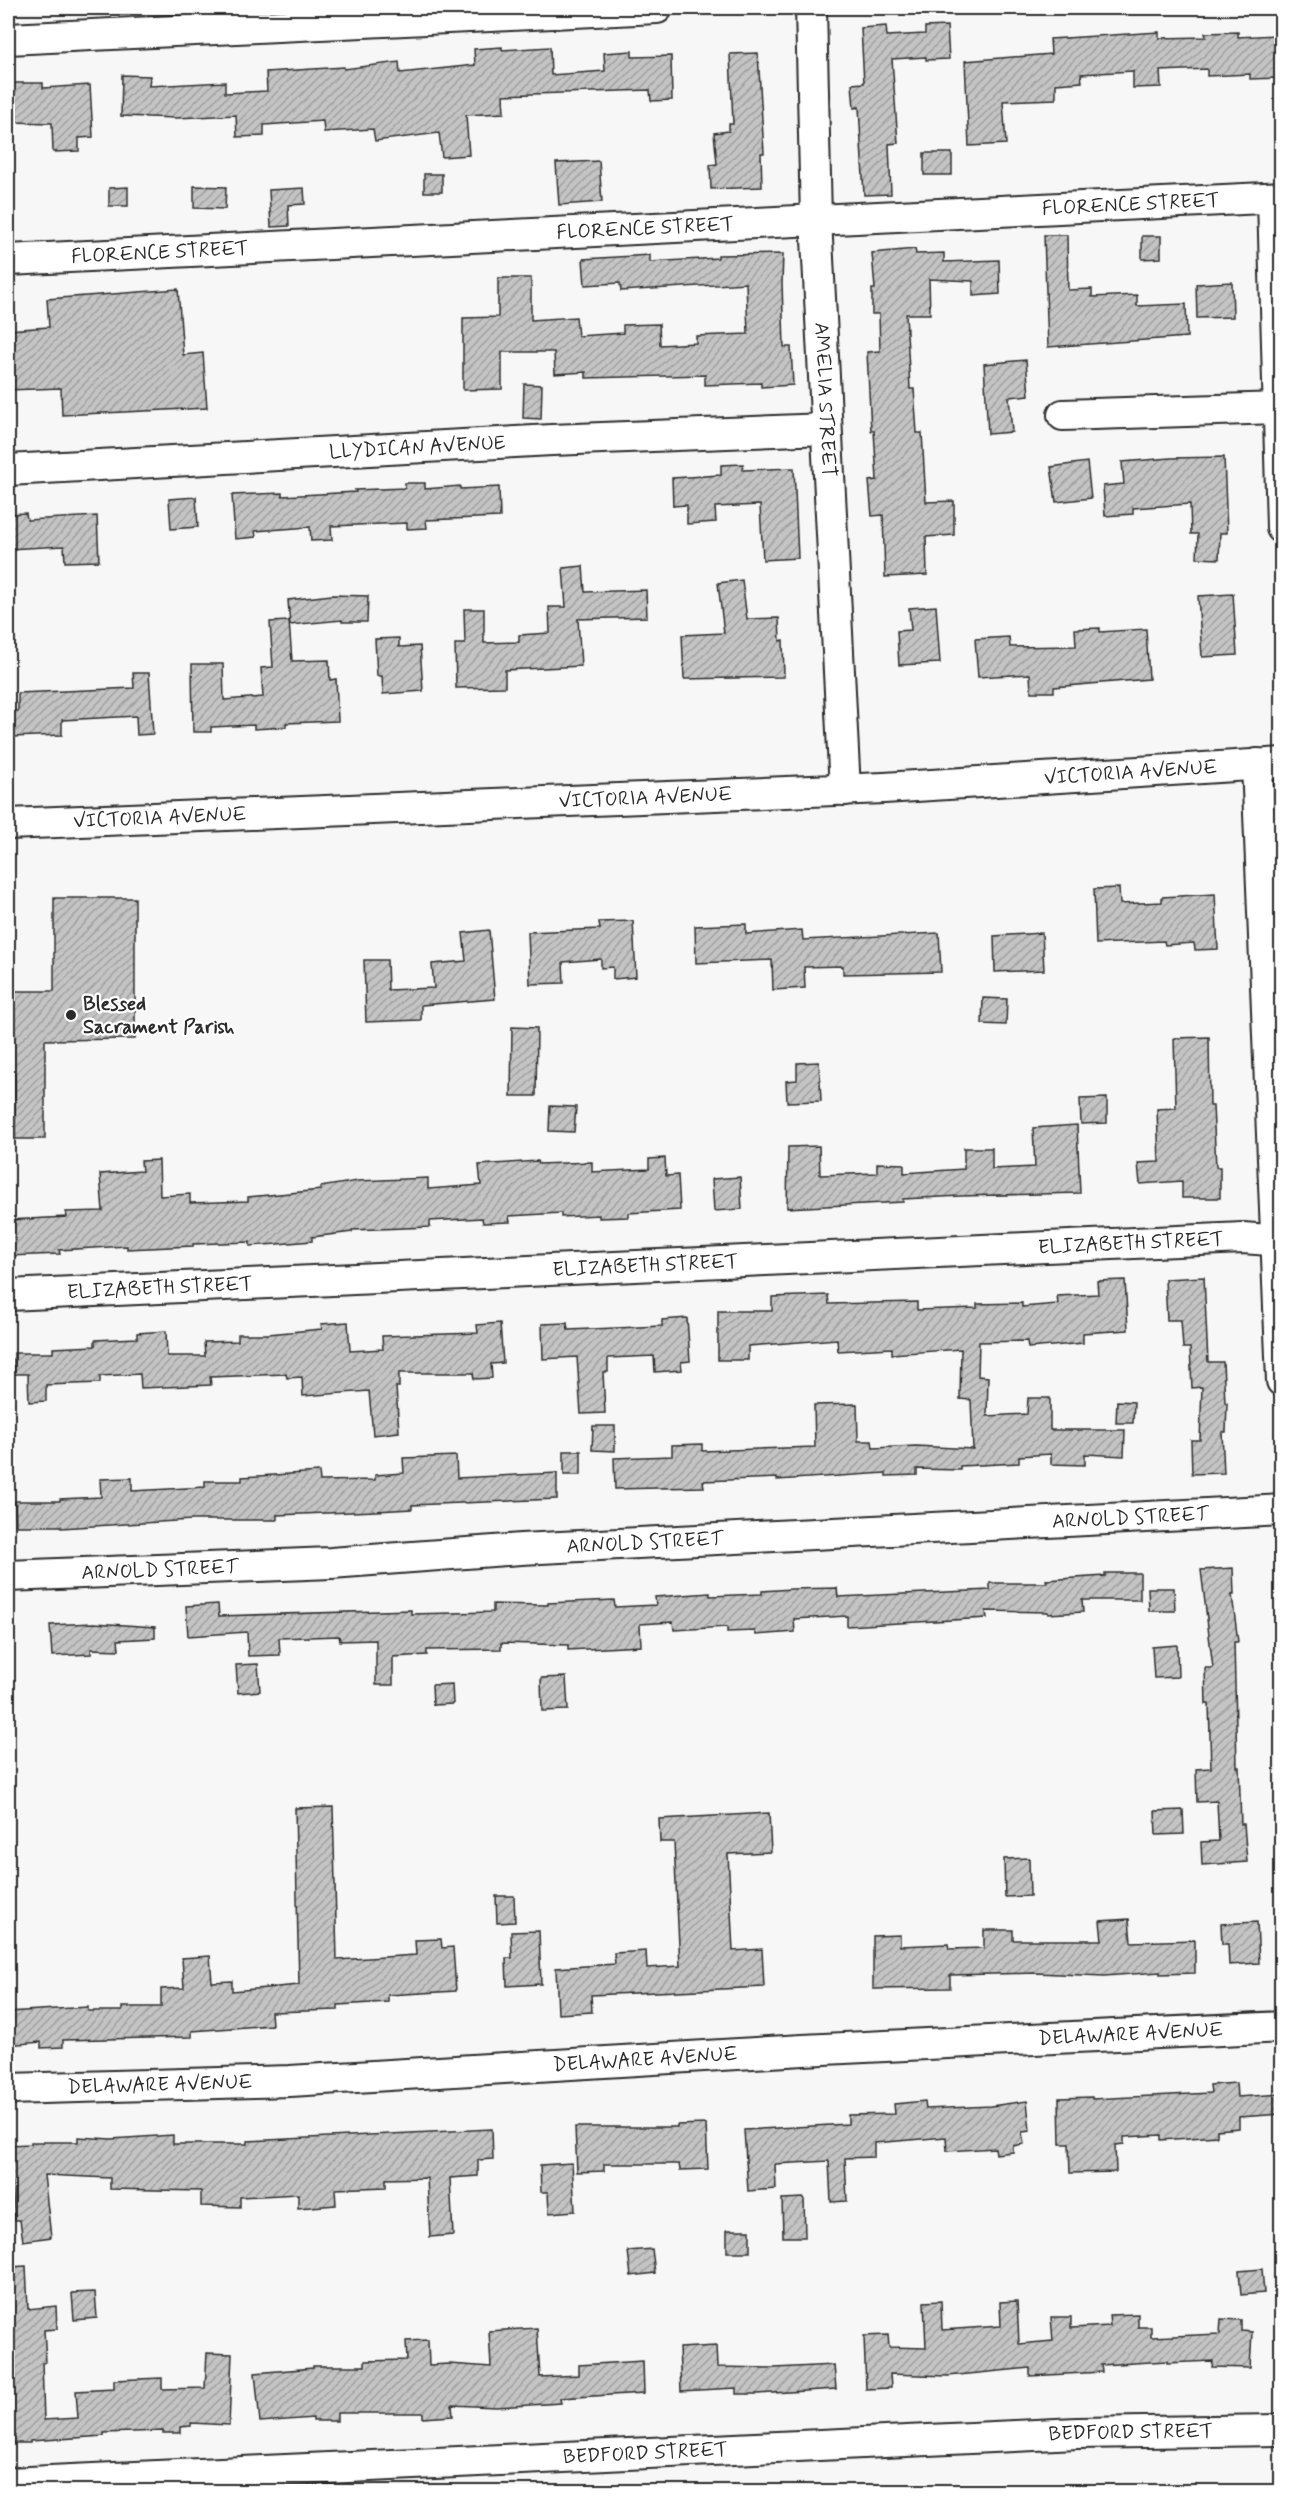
<svg xmlns="http://www.w3.org/2000/svg" width="1289" height="2499" font-family="Mynerve,sans-serif">
	<style>
		.building { fill: url(#building-hatch); stroke: #2b2b2b; stroke-width: 1.5 }
		.lines { fill: none; stroke-linecap: round; stroke-linejoin: round }
		.minor-casing { stroke: #2b2b2b; stroke-width: 34 }
		.minor { stroke: #fff; stroke-width: 30 }
		.poi-dot { fill: #2b2b2b; stroke: #fff; stroke-width: 2 }
		.labels { text-anchor: middle; dominant-baseline: central; stroke-width: 4.5; stroke-linejoin: round; paint-order: stroke }
		.street-label { font-size: 20px; fill: #2b2b2b; stroke: #fff }
		.poi-label { font-size: 20px; font-weight: bold; fill: #2b2b2b; stroke: #fff; text-anchor: start }
	</style>
	<defs>
		<pattern id="building-hatch" width="6" height="6" patternUnits="userSpaceOnUse" patternTransform="scale(1.5)"><rect width="6" height="6" fill="#c4c4c4"/><path d="M-1 1l2-2M0 6l6-6M5 7l2-2" fill="none" stroke="#9f9f9f"/></pattern>
	</defs>
	<rect width="100%" height="100%" fill="#f7f7f7"/>
	<filter id="ink" filterUnits="userSpaceOnUse"><feTurbulence type="fractalNoise" baseFrequency=".0167" numOctaves="2"/><feDisplacementMap in="SourceGraphic" scale="12" xChannelSelector="R" yChannelSelector="G"/><feConvolveMatrix kernelMatrix="1 2 1 2 8 2 1 2 1" color-interpolation-filters="sRGB"/></filter>
	<g filter="url(#ink)">
		<g class="building">
			<polygon points="886,26 887,36 925,34 925,27 947,26 949,59 926,60 926,57 892,59 898,143 889,144 891,194 864,195 859,107 854,108 852,84 864,83 861,28"/>
			<polygon points="1159,32 1159,38 1206,37 1205,33 1238,32 1238,37 1276,35 1279,78 1250,79 1250,74 1207,76 1207,69 1160,71 1161,87 1133,88 1133,71 1081,74 1082,82 1056,84 1056,99 1003,101 1006,144 969,146 965,61 1051,54 1050,39"/>
			<polygon points="502,47 502,50 550,47 551,75 605,71 604,53 632,51 632,57 671,56 672,100 651,101 650,90 503,95 504,113 466,115 469,155 442,157 439,133 375,141 373,129 324,132 323,121 264,125 264,136 237,137 236,115 177,118 121,116 122,75 150,76 149,86 225,82 225,93 267,91 266,72 344,67 344,69 399,62 400,73 475,65 474,49"/>
			<polygon points="758,53 764,153 761,153 762,187 711,189 710,165 717,164 714,133 729,131 729,124 733,124 730,54"/>
			<polygon points="8,83 43,83 43,88 90,85 93,137 79,138 79,151 53,152 52,123 8,122"/>
			<rect x="924" y="153" width="28" height="22"/>
			<polygon points="599,161 602,202 559,205 556,163"/>
			<rect x="424" y="174" width="18" height="18"/>
			<polygon points="194,186 226,187 225,209 194,208"/>
			<polygon points="128,187 128,206 109,206 109,188"/>
			<polygon points="304,188 305,204 288,205 289,226 271,227 269,190"/>
			<polygon points="1044,235 1067,235 1068,290 1092,289 1092,297 1137,295 1137,306 1186,304 1187,337 1048,347"/>
			<polygon points="1142,236 1161,236 1161,258 1142,259"/>
			<polygon points="915,249 916,254 944,253 944,262 999,260 1000,294 973,296 973,281 929,279 930,314 906,314 910,389 914,389 917,433 922,433 926,502 954,501 954,535 926,537 927,575 885,577 883,515 872,516 869,481 877,480 874,431 871,431 867,352 880,351 879,314 872,314 872,289 875,289 872,253"/>
			<polygon points="783,254 782,283 784,347 791,347 793,385 761,387 761,383 705,385 705,375 586,378 586,372 555,374 554,352 502,352 502,389 463,390 463,318 498,317 498,278 531,278 531,320 576,317 578,336 623,333 623,325 659,324 660,345 696,343 696,336 748,334 746,283 621,291 620,283 585,285 583,259 650,255 650,262 718,258 718,255"/>
			<polygon points="1232,282 1233,317 1197,318 1196,284"/>
			<polygon points="178,289 183,355 203,353 207,408 62,415 61,388 8,390 8,330 49,327 47,299"/>
			<polygon points="1026,360 1029,395 1009,397 1012,432 988,434 984,364"/>
			<polygon points="524,384 542,385 541,419 523,418"/>
			<polygon points="1224,457 1227,533 1220,533 1219,559 1197,558 1198,534 1191,534 1190,504 1133,508 1133,514 1105,516 1103,486 1124,484 1122,462 1171,458"/>
			<polygon points="1087,462 1091,498 1056,502 1051,467"/>
			<polygon points="743,464 743,470 794,468 798,558 763,560 760,505 715,507 716,522 687,524 687,505 673,506 672,478 721,475 721,465"/>
			<polygon points="405,483 425,483 425,489 460,486 460,489 499,487 500,517 426,520 427,528 407,529 407,523 331,526 332,540 311,541 310,527 255,531 256,537 235,539 232,495 282,493 282,496 356,492 355,490 405,488"/>
			<polygon points="196,497 198,527 171,529 169,499"/>
			<polygon points="26,513 27,520 97,516 99,561 65,562 64,546 8,549 8,514"/>
			<polygon points="583,566 585,592 646,590 647,617 578,619 581,666 505,670 505,687 456,688 455,644 465,644 464,609 484,609 484,643 519,642 519,635 550,633 549,607 566,607 563,568"/>
			<polygon points="742,580 747,619 779,618 780,641 783,640 784,677 684,679 682,635 724,633 718,583"/>
			<polygon points="1233,594 1237,655 1202,657 1198,596"/>
			<polygon points="332,595 368,596 367,622 342,622 342,620 290,625 288,600"/>
			<polygon points="936,606 940,663 899,665 897,631 911,630 909,608"/>
			<polygon points="289,621 292,661 329,660 330,680 336,679 338,721 286,723 286,727 254,729 254,725 211,727 211,732 193,732 192,664 223,664 224,700 263,697 261,668 273,667 270,622"/>
			<polygon points="1100,628 1100,632 1146,629 1149,679 1054,687 1054,692 1031,692 1030,674 978,677 975,639 1009,637 1010,647 1076,646 1075,629"/>
			<polygon points="399,638 399,647 420,646 423,691 383,694 382,676 377,676 375,639"/>
			<polygon points="133,673 149,673 153,734 137,735 136,716 62,720 62,735 12,737 11,711 18,711 18,693 134,688"/>
			<polygon points="1119,888 1120,904 1162,902 1162,897 1215,894 1218,949 1195,950 1194,943 1165,945 1164,941 1096,944 1094,889"/>
			<polygon points="54,898 135,898 135,1039 45,1040 45,1139 15,1139 15,1074 8,1074 8,991 54,991"/>
			<polygon points="633,921 636,977 613,979 613,967 601,968 601,959 563,962 564,983 530,984 528,932 600,929 599,922"/>
			<polygon points="746,924 746,934 802,930 803,940 939,933 941,972 843,974 843,966 804,967 805,988 773,990 772,960 696,963 695,926"/>
			<polygon points="489,930 495,999 421,1005 421,1020 366,1022 364,960 387,960 388,990 434,988 432,964 466,961 463,933"/>
			<polygon points="1042,933 1044,970 995,972 994,936"/>
			<polygon points="983,998 1007,999 1006,1025 982,1024"/>
			<polygon points="512,1027 537,1028 536,1096 511,1096"/>
			<polygon points="1209,1037 1210,1106 1213,1106 1216,1167 1220,1167 1220,1198 1182,1198 1182,1181 1140,1184 1138,1163 1159,1162 1157,1109 1176,1108 1174,1038"/>
			<polygon points="819,1062 821,1101 787,1102 786,1081 797,1080 797,1063"/>
			<polygon points="1107,1098 1107,1123 1081,1124 1080,1099"/>
			<polygon points="550,1106 576,1107 574,1132 549,1131"/>
			<polygon points="1077,1125 1080,1193 960,1196 903,1199 903,1202 787,1208 788,1147 819,1146 820,1175 877,1173 877,1163 904,1164 904,1173 964,1169 964,1148 992,1148 992,1169 1035,1167 1033,1128"/>
			<polygon points="665,1158 666,1176 678,1175 680,1210 628,1213 628,1217 599,1218 599,1215 561,1217 561,1213 509,1216 510,1222 483,1223 482,1218 430,1221 430,1227 352,1230 352,1232 312,1237 312,1241 277,1244 250,1246 250,1242 193,1244 193,1246 127,1249 127,1246 59,1250 60,1254 8,1256 8,1220 67,1217 66,1212 103,1211 100,1174 142,1171 141,1161 159,1160 160,1196 190,1194 190,1203 248,1201 248,1197 321,1190 320,1187 358,1181 428,1178 428,1189 481,1185 479,1165 538,1161 539,1164 592,1162 592,1172 649,1169 649,1159"/>
			<polygon points="740,1177 742,1209 714,1211 712,1179"/>
			<polygon points="1204,1277 1208,1362 1223,1362 1225,1403 1227,1403 1226,1432 1222,1432 1224,1473 1192,1474 1191,1440 1200,1440 1202,1387 1192,1388 1190,1348 1183,1348 1181,1320 1167,1320 1165,1279"/>
			<polygon points="1125,1280 1128,1330 1083,1333 1083,1343 1052,1346 1028,1348 1027,1341 979,1342 978,1376 988,1377 987,1416 1027,1414 1028,1398 1050,1398 1050,1430 1125,1430 1124,1456 1085,1454 1085,1465 1051,1464 1051,1454 1019,1456 1019,1463 960,1466 960,1470 917,1469 917,1475 886,1476 886,1473 777,1480 777,1478 703,1481 704,1487 615,1489 614,1458 672,1456 672,1445 702,1444 702,1451 815,1447 814,1405 857,1404 858,1441 872,1441 873,1448 916,1446 973,1449 971,1400 960,1399 961,1349 892,1354 892,1348 838,1351 837,1339 748,1346 748,1360 718,1360 718,1311 772,1311 772,1297 828,1295 829,1304 917,1302 917,1310 977,1308 977,1304 1022,1303 1022,1307 1058,1304 1057,1296 1098,1294 1097,1281"/>
			<polygon points="687,1318 690,1361 681,1362 682,1370 655,1372 654,1356 608,1358 608,1372 603,1372 605,1413 581,1414 577,1357 543,1359 542,1324 567,1323 568,1330 662,1326 662,1320"/>
			<polygon points="348,1322 350,1351 383,1349 382,1336 478,1333 477,1325 500,1323 503,1363 491,1364 492,1378 474,1379 473,1373 399,1373 399,1387 396,1387 399,1432 373,1435 369,1391 303,1396 302,1377 287,1378 286,1374 210,1377 211,1385 141,1388 140,1374 100,1376 100,1383 46,1385 46,1401 29,1402 28,1374 14,1374 14,1353 53,1353 53,1348 95,1346 95,1340 137,1338 137,1333 166,1331 167,1356 205,1356 204,1342 238,1341 238,1334 268,1334 322,1329 321,1324"/>
			<polygon points="1117,1401 1134,1402 1133,1423 1116,1423"/>
			<polygon points="593,1426 615,1426 615,1451 592,1450"/>
			<rect x="564" y="1451" width="17" height="24"/>
			<polygon points="456,1456 457,1478 557,1473 557,1499 412,1505 412,1509 376,1511 277,1515 277,1520 192,1520 61,1528 61,1526 16,1526 15,1501 60,1501 60,1499 101,1497 100,1479 132,1478 132,1491 205,1487 205,1481 242,1481 242,1477 319,1472 320,1481 375,1480 375,1475 404,1473 403,1458"/>
			<polygon points="1233,1568 1234,1595 1232,1595 1238,1642 1234,1642 1237,1767 1239,1767 1241,1824 1244,1824 1247,1862 1202,1865 1201,1842 1219,1841 1217,1801 1197,1802 1196,1769 1211,1768 1209,1704 1206,1704 1205,1668 1213,1668 1201,1570"/>
			<polygon points="1105,1573 1140,1573 1140,1600 1082,1600 1083,1612 1048,1614 1048,1612 986,1611 987,1618 847,1626 847,1616 794,1619 795,1632 756,1635 755,1631 727,1632 727,1627 674,1630 673,1622 640,1624 641,1646 568,1650 568,1645 501,1643 501,1649 427,1650 427,1655 393,1657 393,1685 376,1685 376,1640 340,1641 339,1636 279,1638 280,1655 248,1656 247,1632 188,1636 186,1606 218,1604 219,1616 411,1610 411,1614 493,1612 493,1604 548,1605 548,1603 614,1600 615,1607 656,1605 655,1597 710,1593 710,1596 762,1594 762,1591 792,1589 837,1588 838,1597 990,1590 990,1583 1047,1583 1046,1580 1105,1576"/>
			<polygon points="1148,1588 1174,1588 1175,1611 1149,1611"/>
			<polygon points="94,1623 155,1627 155,1638 118,1640 119,1650 91,1649 91,1654 52,1656 50,1625"/>
			<polygon points="1177,1645 1178,1677 1154,1678 1152,1647"/>
			<polygon points="258,1664 260,1691 238,1693 236,1665"/>
			<polygon points="566,1677 568,1710 542,1711 541,1678"/>
			<polygon points="452,1684 453,1704 433,1705 432,1685"/>
			<polygon points="333,1807 337,1960 416,1955 415,1940 441,1939 442,1948 453,1947 456,1991 388,1995 388,2002 338,2005 338,2010 271,2012 272,2025 192,2031 192,2037 63,2040 63,2047 41,2048 41,2042 8,2045 8,2012 88,2007 88,2011 122,2011 122,2007 161,2007 161,1989 184,1988 182,1958 210,1956 212,1982 232,1981 232,1991 299,1985 295,1808"/>
			<polygon points="1183,1810 1184,1834 1156,1835 1155,1811"/>
			<polygon points="769,1813 771,1852 728,1854 733,1951 762,1949 764,1987 591,1995 592,2012 558,2014 556,1968 615,1964 614,1953 646,1951 647,1968 680,1966 674,1842 660,1842 659,1819"/>
			<polygon points="1029,1858 1030,1896 1005,1897 1004,1859"/>
			<polygon points="496,1896 514,1896 515,1922 497,1923"/>
			<polygon points="1129,1919 1131,1942 1195,1940 1195,1973 1160,1974 1160,1972 1104,1976 1036,1973 950,1975 950,1988 873,1989 873,1936 900,1935 900,1946 948,1944 949,1949 984,1948 984,1930 1013,1930 1013,1940 1102,1940 1100,1921"/>
			<polygon points="1257,1922 1259,1963 1229,1965 1228,1944 1222,1944 1221,1924"/>
			<polygon points="539,1931 541,1984 507,1986 506,1958 512,1958 511,1932"/>
			<polygon points="1236,2083 1237,2097 1281,2094 1281,2114 1239,2117 1239,2128 1217,2130 1217,2136 1161,2140 1161,2135 1124,2137 1124,2144 1115,2145 1116,2172 1070,2173 1069,2144 1060,2144 1059,2098 1092,2097 1092,2099 1211,2093 1210,2085"/>
			<polygon points="925,2101 926,2109 991,2106 1027,2101 1030,2131 1022,2132 1024,2144 1013,2146 1013,2152 996,2154 995,2148 947,2151 946,2137 874,2143 874,2157 845,2158 847,2201 831,2202 829,2161 775,2164 776,2189 748,2191 744,2130 848,2124 848,2115 895,2114 894,2104"/>
			<polygon points="706,2124 708,2169 680,2170 679,2164 604,2164 604,2171 577,2172 575,2127 677,2127 677,2125"/>
			<polygon points="492,2129 493,2159 478,2160 478,2176 450,2178 453,2235 430,2237 427,2178 386,2179 386,2187 335,2189 336,2205 298,2208 298,2194 240,2197 240,2207 201,2206 201,2191 110,2189 110,2178 44,2175 51,2237 23,2241 20,2220 15,2220 11,2177 8,2177 8,2145 31,2144 31,2142 78,2142 78,2137 111,2139 173,2135 173,2144 247,2144 247,2141"/>
			<polygon points="572,2163 575,2211 549,2213 548,2192 541,2192 540,2165"/>
			<polygon points="804,2198 805,2237 783,2237 782,2199"/>
			<rect x="727" y="2230" width="23" height="22"/>
			<polygon points="652,2249 655,2273 631,2276 628,2251"/>
			<polygon points="26,2266 28,2309 56,2306 57,2329 44,2330 46,2362 42,2363 44,2420 78,2418 76,2391 114,2389 114,2380 162,2378 162,2389 205,2388 207,2353 232,2354 229,2425 191,2423 191,2426 180,2427 180,2433 163,2433 163,2431 104,2433 104,2436 30,2441 30,2443 8,2443 8,2267"/>
			<polygon points="1262,2269 1264,2293 1241,2295 1239,2271"/>
			<polygon points="95,2292 97,2318 74,2320 72,2293"/>
			<polygon points="941,2301 942,2330 1001,2326 1000,2302 1017,2301 1019,2344 1053,2341 1051,2317 1071,2317 1071,2328 1110,2326 1109,2315 1138,2314 1138,2327 1151,2327 1151,2337 1220,2334 1221,2319 1241,2320 1241,2331 1252,2332 1250,2368 1212,2367 1213,2361 1167,2363 1167,2361 1101,2365 1102,2372 1030,2376 1030,2368 948,2376 890,2374 891,2388 866,2389 864,2336 888,2335 889,2347 926,2348 924,2302"/>
			<polygon points="537,2328 540,2377 579,2375 579,2365 643,2361 644,2393 560,2398 561,2403 496,2407 452,2405 453,2416 423,2418 423,2413 337,2413 337,2421 313,2421 313,2418 260,2422 255,2373 313,2368 313,2366 365,2366 365,2361 407,2360 406,2341 428,2340 429,2365 450,2364 491,2367 489,2331"/>
			<polygon points="716,2346 717,2367 775,2368 834,2365 836,2389 757,2394 736,2394 736,2388 681,2391 679,2348"/>
		</g>
		<g class="lines">
			<defs>
				<g id="minor">
					<path id="s1" d="M 811,8 L 816,219 L 845,790"/>
					<polyline points="8,39 657,8"/>
					<polyline points="1273,198 1282,528"/>
					<path id="s2" d="M 8,260 L 1282,197"/>
					<polyline points="1063,415 1282,408"/>
					<path id="s3" d="M 8,470 L 552,440 L 826,429"/>
					<polyline points="1257,764 1282,1381"/>
					<path id="s4" d="M 8,824 L 884,788 L 1282,763"/>
					<path id="s5" d="M 8,1295 L 1243,1238 L 1282,1241"/>
					<path id="s6" d="M 8,1576 L 331,1563 L 521,1549 L 1282,1510"/>
					<path id="s7" d="M 8,2089 L 290,2081 L 803,2050 L 1282,2027"/>
					<path id="s8" d="M 8,2483 L 1077,2433 L 1282,2430"/>
				</g>
			</defs>
			<use href="#minor" class="minor-casing"/>
			<use href="#minor" class="minor"/>
		</g>
	</g>
	<circle class="poi-dot" cx="71" cy="1015" r="6"/>
	<g class="labels">
		<g class="street-label">
			<text stroke="none"><textPath href="#s2" startOffset="1124">FLORENCE STREET</textPath></text>
			<text stroke="none"><textPath href="#s2" startOffset="638">FLORENCE STREET</textPath></text>
			<text stroke="none"><textPath href="#s2" startOffset="152">FLORENCE STREET</textPath></text>
			<text stroke="none"><textPath href="#s1" startOffset="392">AMELIA STREET</textPath></text>
			<text stroke="none"><textPath href="#s3" startOffset="410">LLYDICAN AVENUE</textPath></text>
			<text stroke="none"><textPath href="#s4" startOffset="1124">VICTORIA AVENUE</textPath></text>
			<text stroke="none"><textPath href="#s4" startOffset="638">VICTORIA AVENUE</textPath></text>
			<text stroke="none"><textPath href="#s4" startOffset="152">VICTORIA AVENUE</textPath></text>
			<text stroke="none"><textPath href="#s5" startOffset="1124">ELIZABETH STREET</textPath></text>
			<text stroke="none"><textPath href="#s5" startOffset="638">ELIZABETH STREET</textPath></text>
			<text stroke="none"><textPath href="#s5" startOffset="152">ELIZABETH STREET</textPath></text>
			<text stroke="none"><textPath href="#s6" startOffset="1124">ARNOLD STREET</textPath></text>
			<text stroke="none"><textPath href="#s6" startOffset="638">ARNOLD STREET</textPath></text>
			<text stroke="none"><textPath href="#s6" startOffset="152">ARNOLD STREET</textPath></text>
			<text stroke="none"><textPath href="#s7" startOffset="1124">DELAWARE AVENUE</textPath></text>
			<text stroke="none"><textPath href="#s7" startOffset="638">DELAWARE AVENUE</textPath></text>
			<text stroke="none"><textPath href="#s7" startOffset="152">DELAWARE AVENUE</textPath></text>
			<text stroke="none"><textPath href="#s8" startOffset="1124">BEDFORD STREET</textPath></text>
			<text stroke="none"><textPath href="#s8" startOffset="638">BEDFORD STREET</textPath></text>
		</g>
		<g class="poi-label">
			<text x="83" y="1004">Blessed<tspan x="83" dy="23">Sacrament Parish</tspan></text>
		</g>
	</g>
	<rect width="1289" height="2499" fill="none" stroke="#fff" stroke-width="30"/>
	<rect x="15" y="15" width="1259" height="2469" fill="none" stroke="#2b2b2b" stroke-width="2" filter="url(#ink)"/>
</svg>
